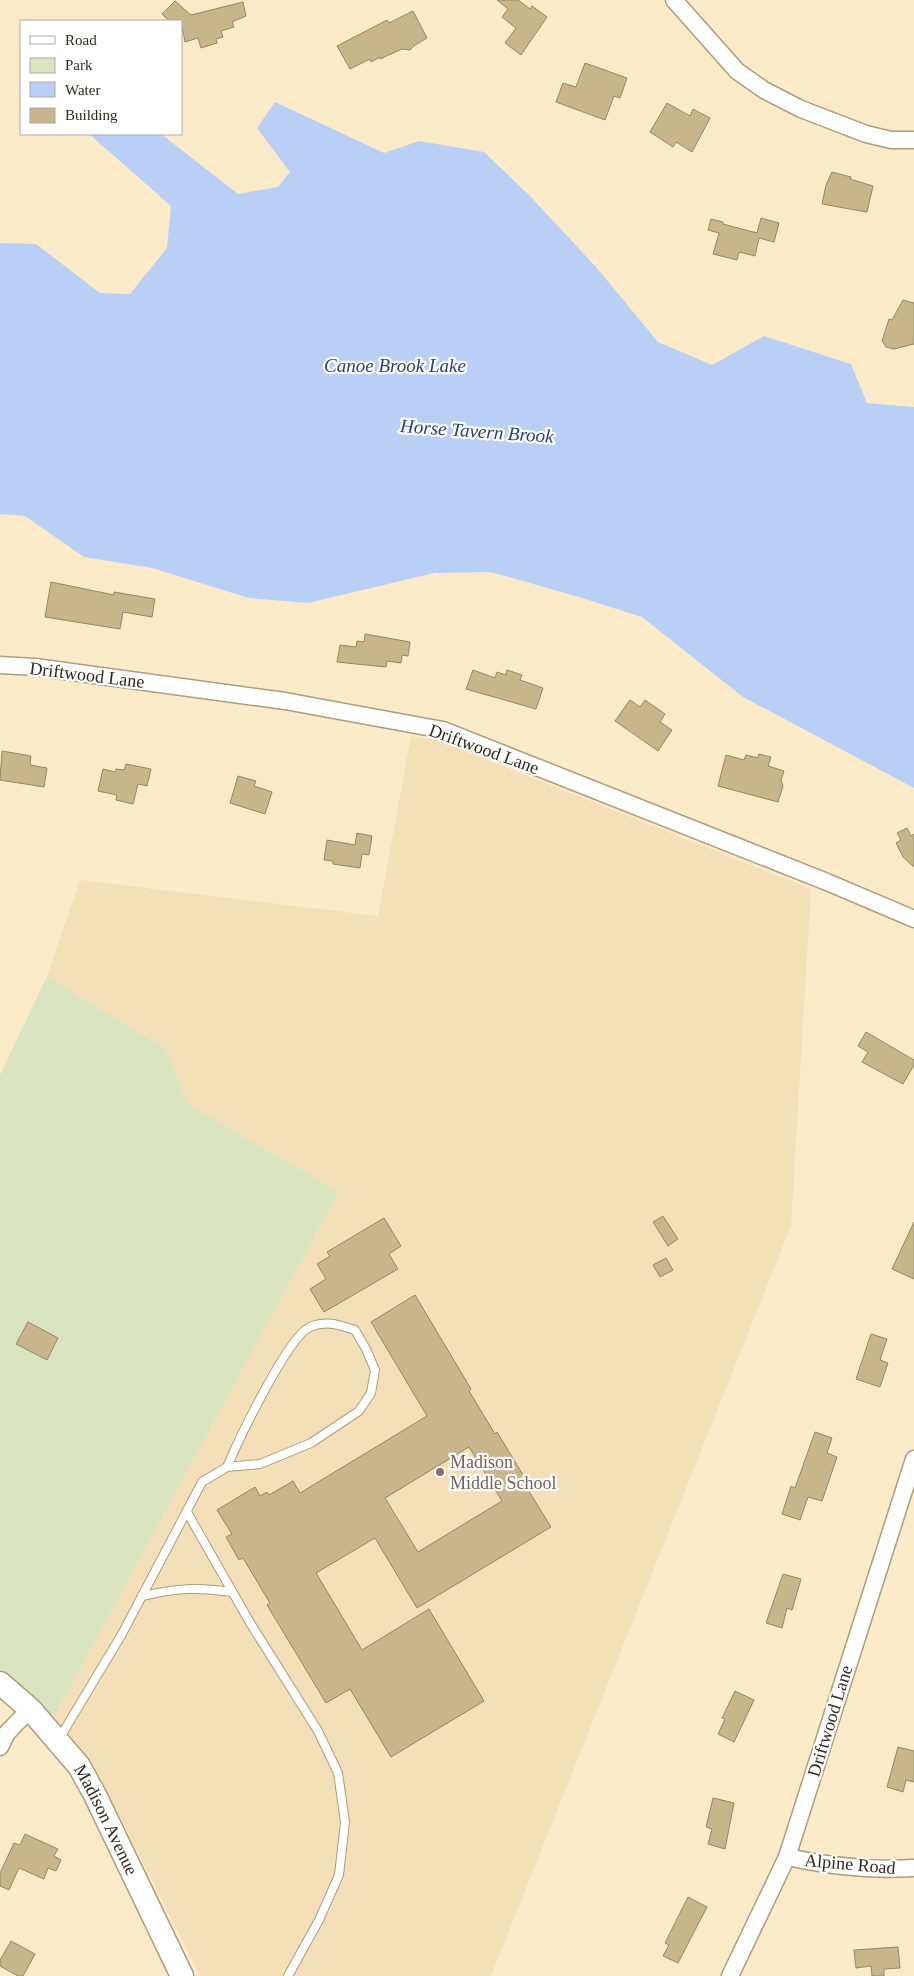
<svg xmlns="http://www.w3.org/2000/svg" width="914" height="1976" font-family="'Times New Roman',serif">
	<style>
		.built { fill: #f4e0b8 }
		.green { fill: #dbe4c1 }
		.water { fill: #b9cff6 }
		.building { fill: #c8b58c; stroke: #948566; fill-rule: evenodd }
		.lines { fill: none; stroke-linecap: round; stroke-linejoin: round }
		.lane-casing { stroke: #ac9d7d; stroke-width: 10 }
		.street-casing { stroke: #ac9d7d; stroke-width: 19 }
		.secondary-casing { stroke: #ac9d7d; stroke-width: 25 }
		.lane { stroke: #fff; stroke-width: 8 }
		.street { stroke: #fff; stroke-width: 16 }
		.secondary { stroke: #fff; stroke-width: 22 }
		.education-dot { fill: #8d6e63; stroke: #fff; stroke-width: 2 }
		.labels { text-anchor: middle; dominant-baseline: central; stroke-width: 4.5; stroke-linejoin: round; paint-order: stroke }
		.street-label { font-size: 18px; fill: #2f291c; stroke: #fff }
		.education-label { font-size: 18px; fill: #785e54; stroke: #fff; text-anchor: start }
		.water-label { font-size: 19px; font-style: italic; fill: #284273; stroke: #fff }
	</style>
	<rect width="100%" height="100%" fill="#fcebc9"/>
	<polygon class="built" points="411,736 438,740 811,889 791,1226 491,1976 200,1976 99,1775 53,1719 339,1192 188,1104 166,1049 47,976 80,880 378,916"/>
	<polygon class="green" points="47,976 166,1049 188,1104 339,1192 53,1719 0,1671 0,1075"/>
	<polygon class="water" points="275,102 384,153 419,141 484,152 530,196 596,267 658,342 712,365 764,336 851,364 867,403 914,407 914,788 743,697 642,617 582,598 491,572 434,573 308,603 249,598 152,568 84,557 25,516 0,514 0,243 36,244 100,293 130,294 167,248 171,206 89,134 161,134 238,194 278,187 290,172 257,128"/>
	<g class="building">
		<polygon points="497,0 518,0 530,9 532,6 547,17 521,55 505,43 516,28 502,17 508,9"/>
		<polygon points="175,1 191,15 243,2 246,16 232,22 234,27 221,31 223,37 216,39 217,43 201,48 198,38 185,42 181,21 169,21 162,14"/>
		<polygon points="413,11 427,38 415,45 410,50 402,49 380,59 380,57 371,62 370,59 350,69 337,46 387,20 389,23"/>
		<polygon points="585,63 627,78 620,98 614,96 605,120 556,102 563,83 576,87"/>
		<polygon points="667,103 690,116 693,109 710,118 692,152 676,142 673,147 650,132"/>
		<polygon points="832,172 851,177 850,179 873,186 867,212 822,204 826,185"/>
		<polygon points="761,218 779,223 774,242 759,238 755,256 739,252 737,260 713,254 719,233 708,230 711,219 723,222 723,224 757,233"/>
		<polygon points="903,300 914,303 914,344 894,349 886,347 882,341 889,319 892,320"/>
		<polygon points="51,582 114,595 114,592 155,599 152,617 123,612 120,629 45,617"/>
		<polygon points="365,634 410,642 408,656 402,655 401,663 387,661 386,667 337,662 340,645 356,647 357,641 364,642"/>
		<polygon points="473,670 495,678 497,672 506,675 507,670 522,675 520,680 543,688 536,709 466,689"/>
		<polygon points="630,700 640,707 645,700 665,714 660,722 672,730 658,751 615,721"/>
		<polygon points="2,751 31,756 30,765 47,768 44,787 0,780"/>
		<polygon points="759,754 771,757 768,766 784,771 781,780 783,786 778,802 718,786 726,755 744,760 746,755 758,758"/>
		<polygon points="126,764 151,769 147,786 138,784 133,804 116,800 117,795 98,791 103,769 115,772 116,769 124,770"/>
		<polygon points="238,776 256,781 254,786 272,792 265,814 230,803"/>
		<polygon points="907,828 911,836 914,834 914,867 903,857 896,843 901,840 897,833"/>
		<polygon points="357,833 372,836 369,855 362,854 360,868 333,864 333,861 324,860 327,840 355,845"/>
		<polygon points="866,1032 914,1060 914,1065 903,1084 862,1062 868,1052 858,1046"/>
		<polygon points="663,1216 678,1239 668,1246 653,1222"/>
		<polygon points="384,1218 401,1246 389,1254 398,1269 324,1312 310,1289 326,1279 317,1264 330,1256 327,1252"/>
		<polygon points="914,1222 914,1279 892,1269"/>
		<polygon points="666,1258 673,1270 660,1277 653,1265"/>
		<path d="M 415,1295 L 471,1389 L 469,1391 L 495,1434 L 497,1432 L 528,1483 L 525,1485 L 551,1527 L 417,1608 L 375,1538 L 316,1573 L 362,1650 L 429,1609 L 484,1701 L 391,1757 L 350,1689 L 326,1703 L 267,1605 L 270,1603 L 243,1558 L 239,1560 L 226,1537 L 232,1534 L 217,1510 L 255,1487 L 260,1496 L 267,1492 L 269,1495 L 293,1481 L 300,1493 L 427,1416 L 371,1322 ZM 469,1447 L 502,1501 L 418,1552 L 385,1498 Z"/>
		<polygon points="28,1322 58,1338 47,1360 16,1344"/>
		<polygon points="871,1334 887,1339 880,1360 888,1363 880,1387 856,1379"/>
		<polygon points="815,1432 832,1438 827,1453 837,1457 822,1501 808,1497 800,1520 782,1514 791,1486 795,1488"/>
		<polygon points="783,1574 801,1579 792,1610 787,1608 782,1628 766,1623"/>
		<polygon points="735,1691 754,1700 734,1742 718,1734 725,1719 722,1718"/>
		<polygon points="898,1747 914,1751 914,1782 906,1780 903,1792 887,1787"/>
		<polygon points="713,1798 734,1803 725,1849 708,1844 712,1829 706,1827"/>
		<polygon points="25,1834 58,1849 54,1856 61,1860 56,1871 48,1868 44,1879 19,1868 9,1890 0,1886 0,1873 14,1843 20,1845"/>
		<polygon points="688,1897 707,1907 678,1963 663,1956 669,1945 665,1943"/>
		<polygon points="11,1941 35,1954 23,1976 18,1976 0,1966 0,1960"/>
		<polygon points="898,1947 900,1968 884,1969 884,1976 872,1976 871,1966 856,1968 854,1950"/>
	</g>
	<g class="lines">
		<defs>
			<g id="lane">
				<polyline points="187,1512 249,1621 318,1731 338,1773 345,1822 339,1875 319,1920 288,1976"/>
				<path d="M 142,1596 C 178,1588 196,1587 232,1592"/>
				<path d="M 59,1739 L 122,1634 L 202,1482 L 227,1467 L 260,1464 L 311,1443 L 359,1411 L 371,1393 L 375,1370 L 366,1349 L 355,1330 C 339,1325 327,1320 310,1327 C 288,1336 238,1441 227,1467"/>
			</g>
			<g id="street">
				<polyline points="674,0 737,71 764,90 801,109 866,134 891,140 914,140"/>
				<polyline points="0,665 35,667 285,701 443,730 827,882 914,919"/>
				<polyline points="0,1747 7,1733 30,1709"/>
				<path d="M 787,1857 C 829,1866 871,1871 914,1868"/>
				<polyline points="730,1976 787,1857 914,1459"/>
			</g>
			<g id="secondary">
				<path id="s1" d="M 0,1683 L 30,1709 L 79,1766 L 95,1795 L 182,1976"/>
			</g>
		</defs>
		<use href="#lane" class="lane-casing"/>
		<use href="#street" class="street-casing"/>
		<use href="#secondary" class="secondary-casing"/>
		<use href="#lane" class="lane"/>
		<use href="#street" class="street"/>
		<use href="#secondary" class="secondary"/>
	</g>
	<circle class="education-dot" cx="440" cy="1472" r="5"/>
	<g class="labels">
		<g class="street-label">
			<text transform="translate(87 675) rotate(7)">Driftwood Lane</text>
			<text transform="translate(484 749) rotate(20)">Driftwood Lane</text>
			<text transform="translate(830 1721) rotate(-73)">Driftwood Lane</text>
			<text stroke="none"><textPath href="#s1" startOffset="175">Madison Avenue</textPath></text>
			<text transform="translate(850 1864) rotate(5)">Alpine Road</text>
		</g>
		<g class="education-label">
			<text x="450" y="1462">Madison<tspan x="450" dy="21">Middle School</tspan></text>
		</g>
		<g class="water-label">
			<text x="395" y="365">Canoe Brook Lake</text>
			<text transform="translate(477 431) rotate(4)">Horse Tavern Brook</text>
		</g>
	</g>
	<rect x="20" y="20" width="162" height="115" fill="#ffffff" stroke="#aca9a4"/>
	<rect x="30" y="36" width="25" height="8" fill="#ffffff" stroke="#aca9a4"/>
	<text x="65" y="45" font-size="15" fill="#2f291c">Road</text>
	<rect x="30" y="58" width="25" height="15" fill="#dbe4c1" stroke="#aca9a4"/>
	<text x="65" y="70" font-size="15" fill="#2f291c">Park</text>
	<rect x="30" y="82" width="25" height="15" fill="#b9cff6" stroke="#aca9a4"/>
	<text x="65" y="95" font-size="15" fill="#2f291c">Water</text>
	<rect x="30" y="108" width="25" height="15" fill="#c8b58c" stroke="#aca9a4"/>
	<text x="65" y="120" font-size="15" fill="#2f291c">Building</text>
</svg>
